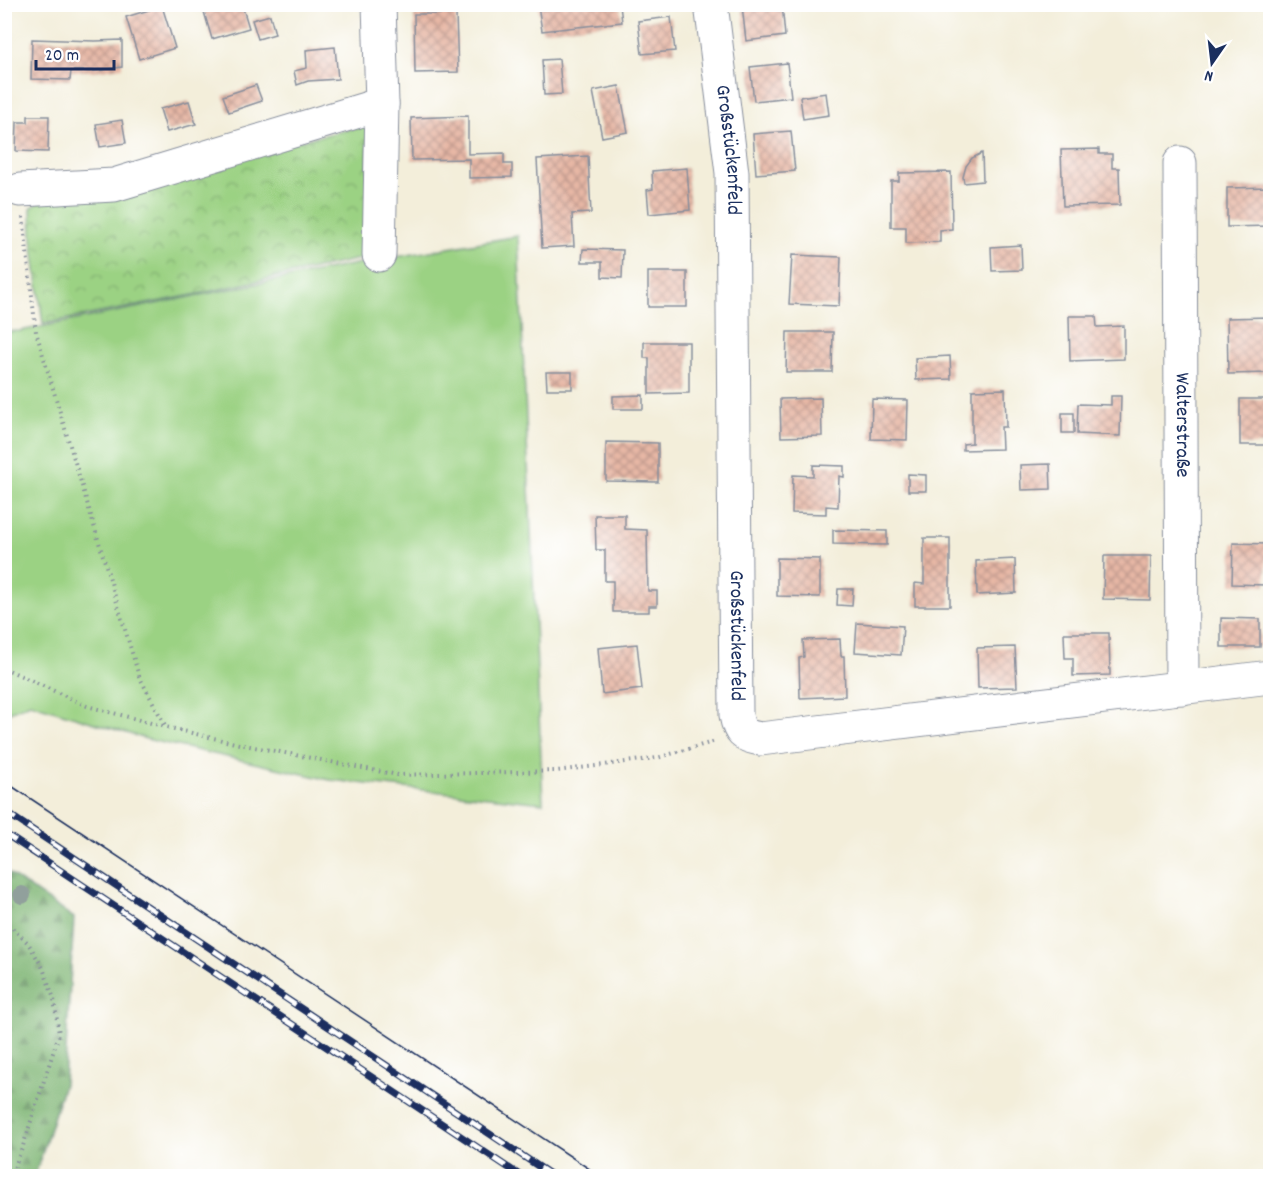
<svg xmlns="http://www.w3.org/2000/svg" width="1275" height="1181" font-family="Dekko,sans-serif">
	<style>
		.green { fill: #9bd283; stroke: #5b8070; stroke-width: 1.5 }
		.forest { fill: url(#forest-firs); stroke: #4c7268; stroke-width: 1.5 }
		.park { fill: url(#park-crowns); stroke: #5b8070; stroke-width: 1.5 }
		.building { fill: url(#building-cross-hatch) }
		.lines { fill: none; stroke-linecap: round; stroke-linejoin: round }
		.minor-casing { stroke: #878e9c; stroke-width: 35 }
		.path { stroke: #878e9c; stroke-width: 4; stroke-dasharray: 1.5 4.5; stroke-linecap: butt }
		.minor { stroke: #fff; stroke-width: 33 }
		.tram { stroke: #1b2f5e; stroke-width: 1.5 }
		.rail-casing { stroke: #1b2f5e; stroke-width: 7 }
		.rail { stroke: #fff; stroke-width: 4.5; stroke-dasharray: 14; stroke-linecap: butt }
		.tree { fill: #91a09c }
		.labels { text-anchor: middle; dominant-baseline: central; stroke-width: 6; stroke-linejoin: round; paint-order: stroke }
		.street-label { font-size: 21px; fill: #1b2f5e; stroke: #fff }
	</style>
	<defs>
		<pattern id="forest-firs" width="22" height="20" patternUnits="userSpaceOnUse" patternTransform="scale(1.5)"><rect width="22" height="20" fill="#7cb471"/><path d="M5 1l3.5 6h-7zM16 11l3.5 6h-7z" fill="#659360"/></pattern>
		<pattern id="park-crowns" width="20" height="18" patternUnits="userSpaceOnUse" patternTransform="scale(1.5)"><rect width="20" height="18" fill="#9bd283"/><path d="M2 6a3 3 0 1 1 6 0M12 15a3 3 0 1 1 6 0" fill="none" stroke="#7eab6e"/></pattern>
		<pattern id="building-cross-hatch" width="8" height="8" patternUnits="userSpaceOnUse" patternTransform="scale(1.5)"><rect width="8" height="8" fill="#e7b7a5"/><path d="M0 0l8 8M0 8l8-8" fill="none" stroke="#ba958a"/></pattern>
	</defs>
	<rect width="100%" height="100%" fill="#fff"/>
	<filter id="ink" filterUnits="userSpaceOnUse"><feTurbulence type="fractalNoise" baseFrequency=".0167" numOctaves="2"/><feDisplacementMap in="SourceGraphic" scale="12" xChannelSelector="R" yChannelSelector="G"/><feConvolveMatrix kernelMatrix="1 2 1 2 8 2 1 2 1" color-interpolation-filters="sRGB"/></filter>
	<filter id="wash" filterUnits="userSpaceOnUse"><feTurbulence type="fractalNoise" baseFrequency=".008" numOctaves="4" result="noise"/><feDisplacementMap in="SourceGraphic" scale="24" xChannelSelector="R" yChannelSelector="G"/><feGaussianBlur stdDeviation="1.35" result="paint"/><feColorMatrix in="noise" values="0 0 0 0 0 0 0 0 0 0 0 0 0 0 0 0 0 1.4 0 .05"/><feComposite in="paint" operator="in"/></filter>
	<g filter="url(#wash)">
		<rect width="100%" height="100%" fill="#f3eeda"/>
		<polygon class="green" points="518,236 543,803 330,780 146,739 30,703 5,714 4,332 20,331 361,263"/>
		<polygon class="forest" points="4,870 74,918 64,1084 35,1176 5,1176"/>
		<polygon class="park" points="368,125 369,257 198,294 43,324 32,240 31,208 43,200"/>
		<g id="blocks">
			<g class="building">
				<polygon points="747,4 782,4 785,36 746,41 742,5"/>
				<polygon points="202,5 242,5 249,28 212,39"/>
				<polygon points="538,5 620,5 622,22 542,31"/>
				<polygon points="162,6 175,48 139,59 126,17"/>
				<polygon points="414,14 456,14 458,72 415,73"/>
				<polygon points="270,15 275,34 258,39 252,20"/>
				<polygon points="671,17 675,51 642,54 638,21"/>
				<polygon points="32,39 95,41 122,40 122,67 95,71 71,71 70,80 31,79"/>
				<polygon points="335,47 338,79 308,81 297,85 294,71 307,68 306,50"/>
				<polygon points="559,59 562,94 544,95 542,60"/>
				<polygon points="787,63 791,97 754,101 750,67"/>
				<polygon points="256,85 262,101 229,112 223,96"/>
				<polygon points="619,86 628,132 602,137 593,91"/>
				<polygon points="826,93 829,115 803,119 800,97"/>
				<polygon points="189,101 196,124 167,132 160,109"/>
				<polygon points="28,116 49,116 48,152 16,151 17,122 28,122"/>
				<polygon points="468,116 468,154 504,153 504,164 512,164 512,177 469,178 469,159 412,160 411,118"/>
				<polygon points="122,120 126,143 100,147 96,124"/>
				<polygon points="791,131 795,171 756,174 753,134"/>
				<polygon points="1099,149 1099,154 1112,154 1112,168 1119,168 1120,205 1063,206 1061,150"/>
				<polygon points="982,153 983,181 964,183 963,177 966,166 972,158"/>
				<polygon points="588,156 591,213 572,214 574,246 542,248 537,159"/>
				<polygon points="687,168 690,210 649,214 647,190 653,189 652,171"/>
				<polygon points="951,172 952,229 940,230 940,242 906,243 906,227 891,227 891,181 899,181 899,173"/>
				<polygon points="1270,187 1270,226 1227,227 1227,188"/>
				<polygon points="1021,245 1022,270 992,271 991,247"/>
				<polygon points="583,249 623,250 622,278 602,277 602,262 582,262"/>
				<polygon points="792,255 841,257 839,306 789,304"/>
				<rect x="648" y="272" width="39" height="35"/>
				<polygon points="1069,316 1096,316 1097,327 1124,326 1124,359 1070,361"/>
				<polygon points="1270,317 1270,373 1228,374 1227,318"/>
				<polygon points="787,332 833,332 832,372 786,372"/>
				<polygon points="644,342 689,342 689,393 649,394 649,358 644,358"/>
				<polygon points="950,356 951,379 916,380 915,358"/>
				<polygon points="546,372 572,372 572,389 547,389"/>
				<polygon points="1005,389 1006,427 1001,427 1002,449 963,450 963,444 972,443 972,390"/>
				<polygon points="643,395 643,409 613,409 613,396"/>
				<polygon points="1111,396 1121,396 1120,436 1077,434 1078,404 1111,405"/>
				<polygon points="821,398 822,436 781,437 780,399"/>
				<polygon points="872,399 908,400 907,440 871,439"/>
				<rect x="1240" y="399" width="30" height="46"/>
				<rect x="1062" y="413" width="12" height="20"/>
				<polygon points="606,442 658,443 658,482 606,481"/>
				<polygon points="1050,464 1051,489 1021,490 1020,465"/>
				<polygon points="813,465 844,466 844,477 839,476 838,507 826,506 826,514 792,513 793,475 813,476"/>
				<polygon points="908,474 926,475 926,491 908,491"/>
				<polygon points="595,515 625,515 625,529 647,530 648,591 657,591 657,606 649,606 649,612 613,612 613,581 605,581 605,550 596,550"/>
				<polygon points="833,530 887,531 887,545 833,544"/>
				<polygon points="924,538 950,538 950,606 915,606 915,583 924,584"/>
				<polygon points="1233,543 1267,544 1266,585 1232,584"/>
				<polygon points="1104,556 1151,556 1150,600 1103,599"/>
				<polygon points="777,558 820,559 820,597 777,596"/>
				<polygon points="1015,559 1016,593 977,595 976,561"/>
				<polygon points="838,589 853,589 852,606 837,605"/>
				<polygon points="1221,618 1260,619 1260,647 1221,647"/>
				<polygon points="857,623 903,626 901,655 855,652"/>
				<polygon points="1064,633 1109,633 1110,675 1073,676 1073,658 1065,658"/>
				<polygon points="840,639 841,656 844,656 845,696 800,698 799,658 804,657 803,640"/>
				<polygon points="637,644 642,689 602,694 598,648"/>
				<polygon points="1015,647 1017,687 978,688 977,648"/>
			</g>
		</g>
	</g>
	<g filter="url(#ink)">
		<use href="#blocks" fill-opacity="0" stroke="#878e9c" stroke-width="1.5"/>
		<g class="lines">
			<defs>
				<g id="minor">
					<path id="s1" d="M 711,4 L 732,173 L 736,715 C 739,732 743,736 760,739 L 1270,677"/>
					<path id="s2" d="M 1180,163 L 1182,688"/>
					<polyline points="20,190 114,185 382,104"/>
					<polyline points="379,255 382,104 379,4"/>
				</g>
			</defs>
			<use href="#minor" class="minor-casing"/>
			<g class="path">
				<polyline points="23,217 36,332 139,676 166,727 239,744 398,775 557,771 657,758 716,741"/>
				<polyline points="4,668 87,706 166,727"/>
				<polyline points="4,920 28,943 43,968 54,999 59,1034 23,1146 11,1176"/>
			</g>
			<use href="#minor" class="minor"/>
			<polyline class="tram" points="4,781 600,1176"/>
			<defs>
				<g id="rail">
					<polyline points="4,811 553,1176"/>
					<polyline points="4,833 521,1176"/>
				</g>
			</defs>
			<use href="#rail" class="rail-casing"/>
			<use href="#rail" class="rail"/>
		</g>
		<circle class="tree" cx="22" cy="895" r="9"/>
	</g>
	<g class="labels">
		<g class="street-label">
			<text stroke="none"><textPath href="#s1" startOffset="147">Großstückenfeld</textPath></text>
			<text stroke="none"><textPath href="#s2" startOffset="262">Walterstraße</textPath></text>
			<text stroke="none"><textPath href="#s1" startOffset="633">Großstückenfeld</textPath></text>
		</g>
	</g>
	<rect width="1275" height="1181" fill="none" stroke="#fff" stroke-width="24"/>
	<g transform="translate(1212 63) rotate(194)" stroke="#ffffff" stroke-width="4.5" paint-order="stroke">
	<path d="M0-4.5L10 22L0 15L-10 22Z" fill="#1b2f5e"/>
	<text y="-9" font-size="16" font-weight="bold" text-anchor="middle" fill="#1b2f5e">N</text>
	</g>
	<path d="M36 60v9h78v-9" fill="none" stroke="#1b2f5e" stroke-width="3"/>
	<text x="45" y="60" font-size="18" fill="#1b2f5e" stroke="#ffffff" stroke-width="4.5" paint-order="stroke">20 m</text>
</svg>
